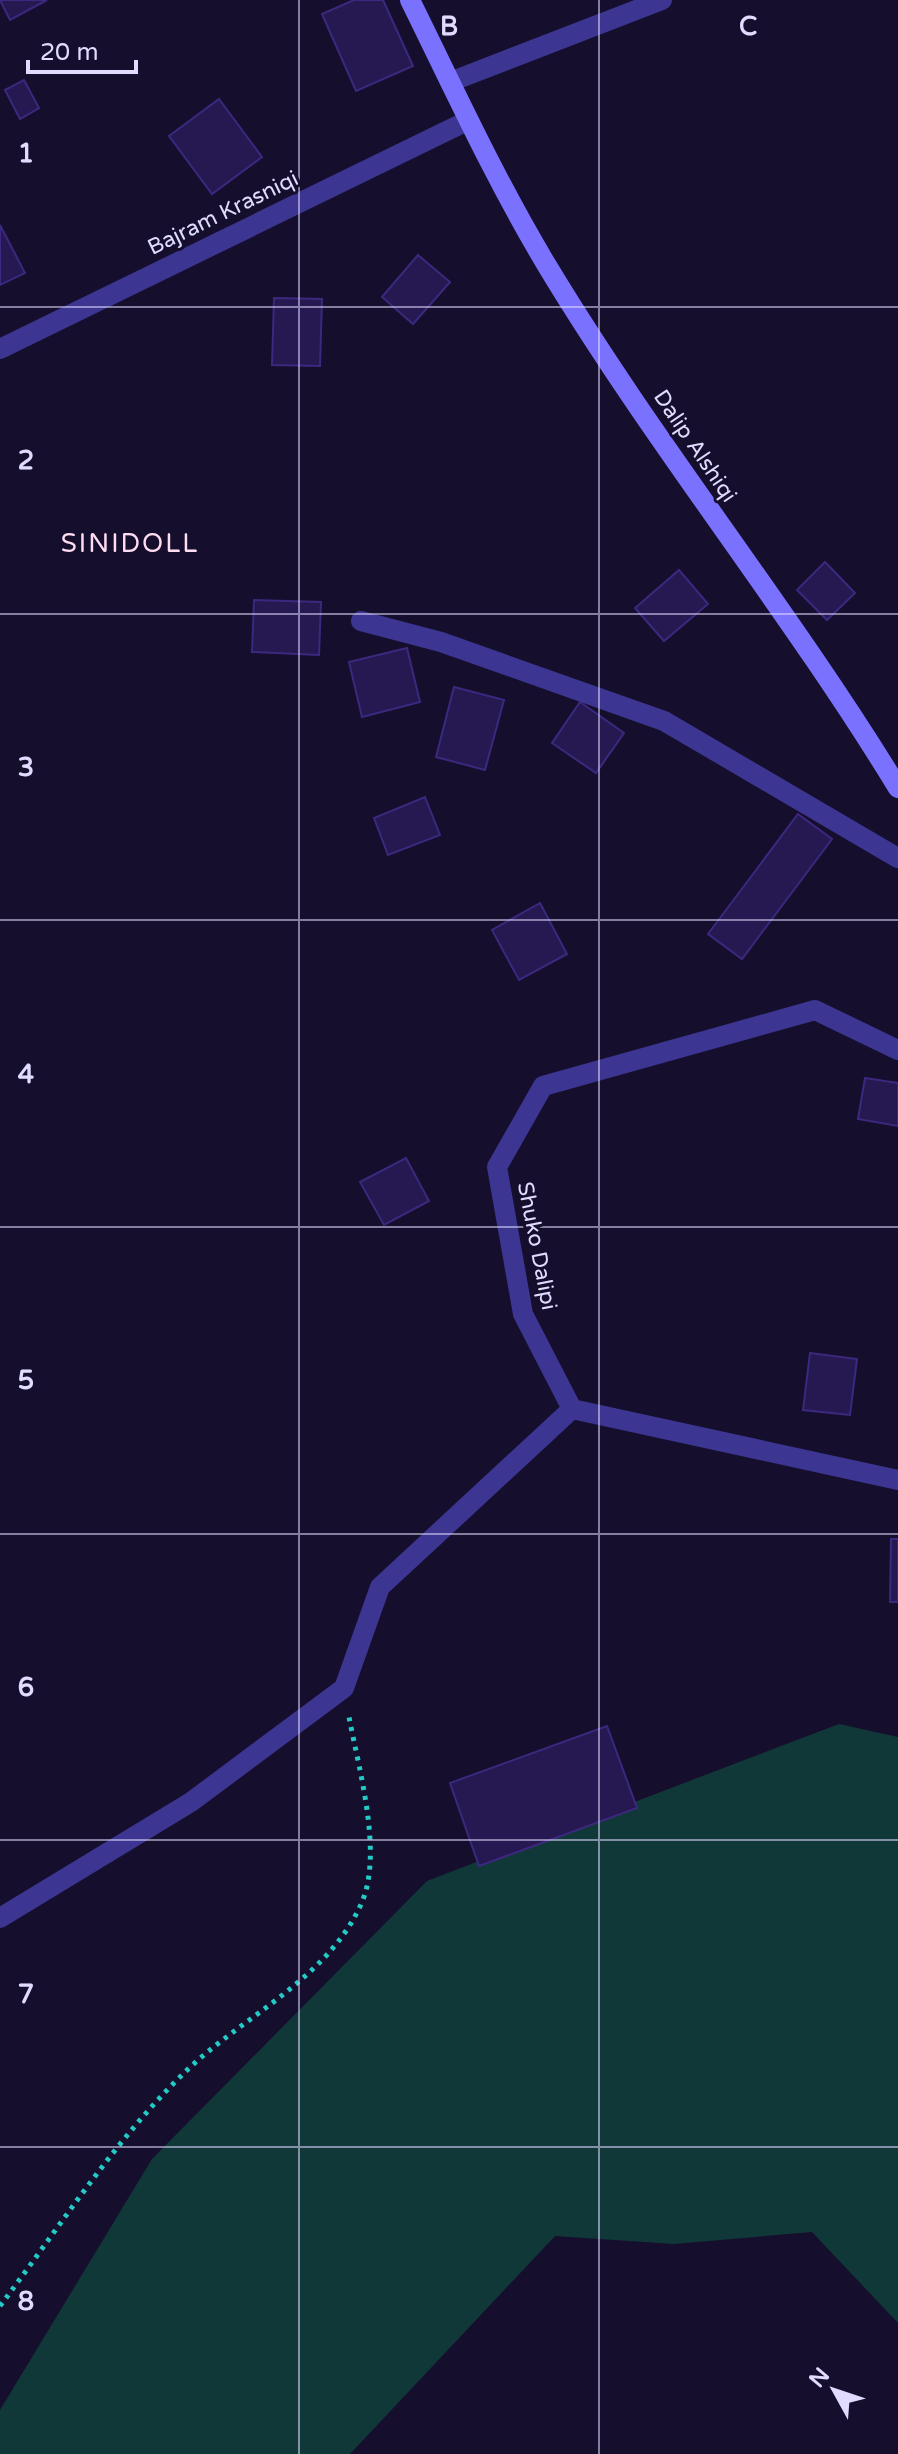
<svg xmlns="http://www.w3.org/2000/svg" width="898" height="2454" font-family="'Varela Round',sans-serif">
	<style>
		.green { fill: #113838 }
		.building { fill: #261850; stroke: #3c287f; stroke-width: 2 }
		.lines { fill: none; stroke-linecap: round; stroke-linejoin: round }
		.path { stroke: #23cbc7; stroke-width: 5; stroke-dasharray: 4 6; stroke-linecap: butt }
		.street { stroke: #3c3591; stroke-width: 20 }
		.secondary { stroke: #7a72ff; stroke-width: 20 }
		.grid { fill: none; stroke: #e0dbff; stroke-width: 2; stroke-opacity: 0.55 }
		.labels { text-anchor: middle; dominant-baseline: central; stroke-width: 6; stroke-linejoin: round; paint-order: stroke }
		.street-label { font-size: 22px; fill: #e0dbff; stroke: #150f2d }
		.quarter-label { font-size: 26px; letter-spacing: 2px; fill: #ffddf1; stroke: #150f2d }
		.grid-label { font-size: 26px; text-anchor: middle; font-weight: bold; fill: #e0dbff; stroke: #150f2d; stroke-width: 6; stroke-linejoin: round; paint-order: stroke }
	</style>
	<rect width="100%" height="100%" fill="#150f2d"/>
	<polygon class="green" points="839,1724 898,1737 898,2323 812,2232 674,2244 555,2236 350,2454 0,2454 0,2410 152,2159 427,1881"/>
	<g class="building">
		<polygon points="0,0 47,0 10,20"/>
		<polygon points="354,0 383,0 413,66 356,91 322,14"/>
		<polygon points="24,80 39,108 20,119 5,90"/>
		<polygon points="219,99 262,157 212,194 169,136"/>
		<polygon points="0,225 25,273 0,285"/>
		<polygon points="418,255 450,282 413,324 382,297"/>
		<polygon points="274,298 322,299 320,366 272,365"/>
		<polygon points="825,562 855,593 827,620 797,590"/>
		<polygon points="679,570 708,604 664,641 635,608"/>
		<polygon points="254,600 321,602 319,655 252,652"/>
		<polygon points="407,648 420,702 362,717 349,662"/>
		<polygon points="454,687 504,700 485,770 436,757"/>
		<polygon points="580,702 624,733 596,773 552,743"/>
		<polygon points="425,797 440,835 388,855 374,818"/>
		<polygon points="798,814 832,839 742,959 708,934"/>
		<polygon points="540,903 567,954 519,980 492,930"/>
		<polygon points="865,1078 898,1083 898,1126 858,1119"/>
		<polygon points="406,1158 429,1201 384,1225 360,1182"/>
		<polygon points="810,1353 857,1359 850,1415 803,1410"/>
		<polygon points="891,1539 898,1539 898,1602 890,1602"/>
		<polygon points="607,1726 637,1808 479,1866 450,1783"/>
	</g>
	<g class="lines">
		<path class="path" d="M 0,2306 C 59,2228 114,2141 184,2073 C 241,2017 329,1979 362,1902 C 383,1852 359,1770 349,1717"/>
		<g class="street">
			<polyline points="450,82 662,0"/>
			<polyline points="0,349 467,121"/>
			<polyline points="361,621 441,642 664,721 898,858"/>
			<polyline points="898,1050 815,1010 543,1086 497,1167 523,1314 572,1409 898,1480"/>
			<polyline points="0,1918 191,1802 344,1688 380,1587 572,1409"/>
		</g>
		<path class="secondary" d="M 410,0 C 454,89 495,179 546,264 C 655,445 788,608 898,788"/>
	</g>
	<path class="grid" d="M 299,0 L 299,2454M 599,0 L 599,2454M 0,307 L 898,307M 0,614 L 898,614M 0,920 L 898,920M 0,1227 L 898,1227M 0,1534 L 898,1534M 0,1840 L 898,1840M 0,2147 L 898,2147"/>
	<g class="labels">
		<g class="street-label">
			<text transform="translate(223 213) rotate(-26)">Bajram Krasniqi</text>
			<text transform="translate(695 446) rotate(56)">Dalip Alshiqi</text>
			<text transform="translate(537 1246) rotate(79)">Shuko Dalipi</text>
		</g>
		<g class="quarter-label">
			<text x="130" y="543">SINIDOLL</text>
		</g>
	</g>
	<g class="grid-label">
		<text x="449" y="35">B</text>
		<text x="748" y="35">C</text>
		<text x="26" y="162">1</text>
		<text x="26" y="469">2</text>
		<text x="26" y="776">3</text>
		<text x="26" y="1083">4</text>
		<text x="26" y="1389">5</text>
		<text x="26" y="1696">6</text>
		<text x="26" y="2003">7</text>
		<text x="26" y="2310">8</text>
	</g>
	<g transform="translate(834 2390) rotate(310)" stroke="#150f2d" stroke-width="6" paint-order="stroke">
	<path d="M0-6L14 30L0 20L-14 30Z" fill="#e0dbff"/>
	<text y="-12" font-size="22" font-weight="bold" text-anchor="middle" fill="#e0dbff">N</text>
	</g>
	<path d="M28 60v12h108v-12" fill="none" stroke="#e0dbff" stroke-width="4"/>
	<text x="40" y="60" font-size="24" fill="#e0dbff" stroke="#150f2d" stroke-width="6" paint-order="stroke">20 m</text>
</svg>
